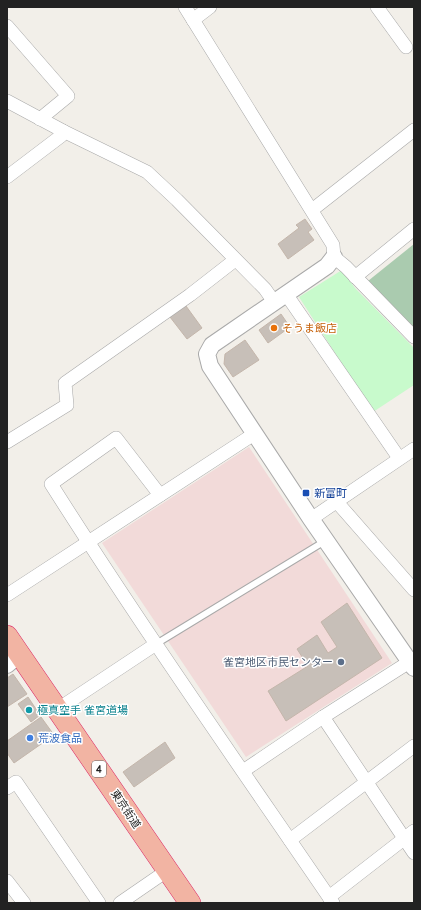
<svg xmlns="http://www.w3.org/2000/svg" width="421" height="910" font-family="Quicksand,'Noto Sans JP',sans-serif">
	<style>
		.commercial { fill: #f2dad9 }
		.cemetery { fill: #aacbaf }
		.park { fill: #c8facc }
		.building { fill: #c7bfb8; stroke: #c4b6ab }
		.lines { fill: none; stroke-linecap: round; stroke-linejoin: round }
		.service-casing { stroke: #a9a9a9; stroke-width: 8 }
		.minor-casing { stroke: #a9a9a9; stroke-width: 14 }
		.tertiary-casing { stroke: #a9a9a9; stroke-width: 18 }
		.trunk-casing { stroke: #dc2a67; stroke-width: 22 }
		.service { stroke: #fff; stroke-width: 6 }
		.minor { stroke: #fff; stroke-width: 13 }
		.tertiary { stroke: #fff; stroke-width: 16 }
		.trunk { stroke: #f2b4a3; stroke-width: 21 }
		.food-dot { fill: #e8710a; stroke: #fff; stroke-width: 1.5 }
		.transit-dot { fill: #1a4fb4; stroke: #fff; stroke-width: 1.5 }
		.service-dot { fill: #5c6f8a; stroke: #fff; stroke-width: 1.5 }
		.culture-dot { fill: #0f9aa8; stroke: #fff; stroke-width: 1.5 }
		.shop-dot { fill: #3f7fe0; stroke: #fff; stroke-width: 1.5 }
		.labels { text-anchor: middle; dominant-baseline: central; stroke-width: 3; stroke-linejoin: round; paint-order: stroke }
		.shield { fill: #fff; stroke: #646464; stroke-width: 1 }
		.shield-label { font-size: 10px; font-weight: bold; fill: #222 }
		.food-label { font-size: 11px; fill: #c56008; stroke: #fff; text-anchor: start }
		.transit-label { font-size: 11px; fill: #164399; stroke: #fff; text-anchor: start }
		.service-label { font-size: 11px; fill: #4e5e75; stroke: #fff; text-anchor: end }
		.culture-label { font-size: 11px; fill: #0d838f; stroke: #fff; text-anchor: start }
		.shop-label { font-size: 11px; fill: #366cbe; stroke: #fff; text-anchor: start }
		.street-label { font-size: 11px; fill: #222; stroke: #fff }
	</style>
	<rect width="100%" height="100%" fill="#f2efe9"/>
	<polygon class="commercial" points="249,447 392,663 246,757 102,543"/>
	<polygon class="cemetery" points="414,244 414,328 368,281"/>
	<polygon class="park" points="342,270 355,288 414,348 414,385 373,412 299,297"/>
	<g class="building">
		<polygon points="305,219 312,229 308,232 314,240 288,259 278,244 299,228 296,225"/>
		<polygon points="186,306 202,328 187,339 170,317"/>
		<polygon points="281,314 290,327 268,343 259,330"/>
		<polygon points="245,340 259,360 233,377 224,364 225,354"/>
		<polygon points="347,603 382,658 286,721 268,691 308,666 297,649 317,635 328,653 337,647 321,622"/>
		<polygon points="13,674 27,694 7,707 7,678"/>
		<polygon points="28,697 40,715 31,722 18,704"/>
		<polygon points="41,717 54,735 14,763 7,753 7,741"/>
		<polygon points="165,742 175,758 134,787 123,772"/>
	</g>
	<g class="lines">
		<defs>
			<polyline id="service" points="156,644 325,541"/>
			<g id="minor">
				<polyline points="185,7 333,245 334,257 346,267 414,337"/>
				<polyline points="377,7 406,47"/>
				<polyline points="193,20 210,7"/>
				<polyline points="7,26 68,96 40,119"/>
				<polyline points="7,101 63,131 147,172 177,200 265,289 274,302"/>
				<polyline points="7,177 61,136 63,131"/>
				<polyline points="312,210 414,130"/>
				<polyline points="355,277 414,229"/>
				<polyline points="286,294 399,458"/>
				<polyline points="7,442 67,405 65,383 190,295 235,260"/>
				<path d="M 160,495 L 116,438 L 51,484 C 141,626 238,764 333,903"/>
				<polyline points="336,501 414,590"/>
				<polyline points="311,519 414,449"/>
				<polyline points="7,595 254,434"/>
				<polyline points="58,709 156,644"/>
				<polyline points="323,717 414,853"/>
				<polyline points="243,771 323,717 414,659"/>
				<polyline points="7,788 16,782 99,903"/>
				<polyline points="290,840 414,746"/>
				<polyline points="7,881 24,903"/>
				<polyline points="329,897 414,831"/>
				<polyline points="120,903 168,870"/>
			</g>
			<g id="tertiary">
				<polyline points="334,257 327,266 212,345 207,354 210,366 311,519 414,668"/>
				<polyline points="7,665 20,654"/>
			</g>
			<polyline id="trunk" points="7,636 190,903"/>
		</defs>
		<use href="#service" class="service-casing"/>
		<use href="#minor" class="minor-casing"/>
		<use href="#tertiary" class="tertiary-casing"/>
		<use href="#trunk" class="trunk-casing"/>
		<use href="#service" class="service"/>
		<use href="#minor" class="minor"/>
		<use href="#tertiary" class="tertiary"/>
		<use href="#trunk" class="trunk"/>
	</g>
	<circle class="food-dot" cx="274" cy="328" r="4"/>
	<rect class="transit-dot" x="302" y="489" width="8" height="8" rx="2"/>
	<circle class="service-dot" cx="341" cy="662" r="4"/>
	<circle class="culture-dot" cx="29" cy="710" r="4"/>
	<circle class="shop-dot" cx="30" cy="738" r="4"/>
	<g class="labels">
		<rect class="shield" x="92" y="761" width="14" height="16" rx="3"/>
		<g class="shield-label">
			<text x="99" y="769">4</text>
		</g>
		<g class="food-label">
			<text x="282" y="328">そうま飯店</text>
		</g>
		<g class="transit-label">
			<text x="314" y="493">新富町</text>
		</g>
		<g class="service-label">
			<text x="333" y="662">雀宮地区市民センター</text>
		</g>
		<g class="culture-label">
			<text x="37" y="710">極真空手 雀宮道場</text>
		</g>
		<g class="shop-label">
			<text x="38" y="738">荒波食品</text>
		</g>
		<g class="street-label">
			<text transform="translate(126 809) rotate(56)">東京街道</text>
		</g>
	</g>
	<rect width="421" height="910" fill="none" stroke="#222222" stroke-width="16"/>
</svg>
